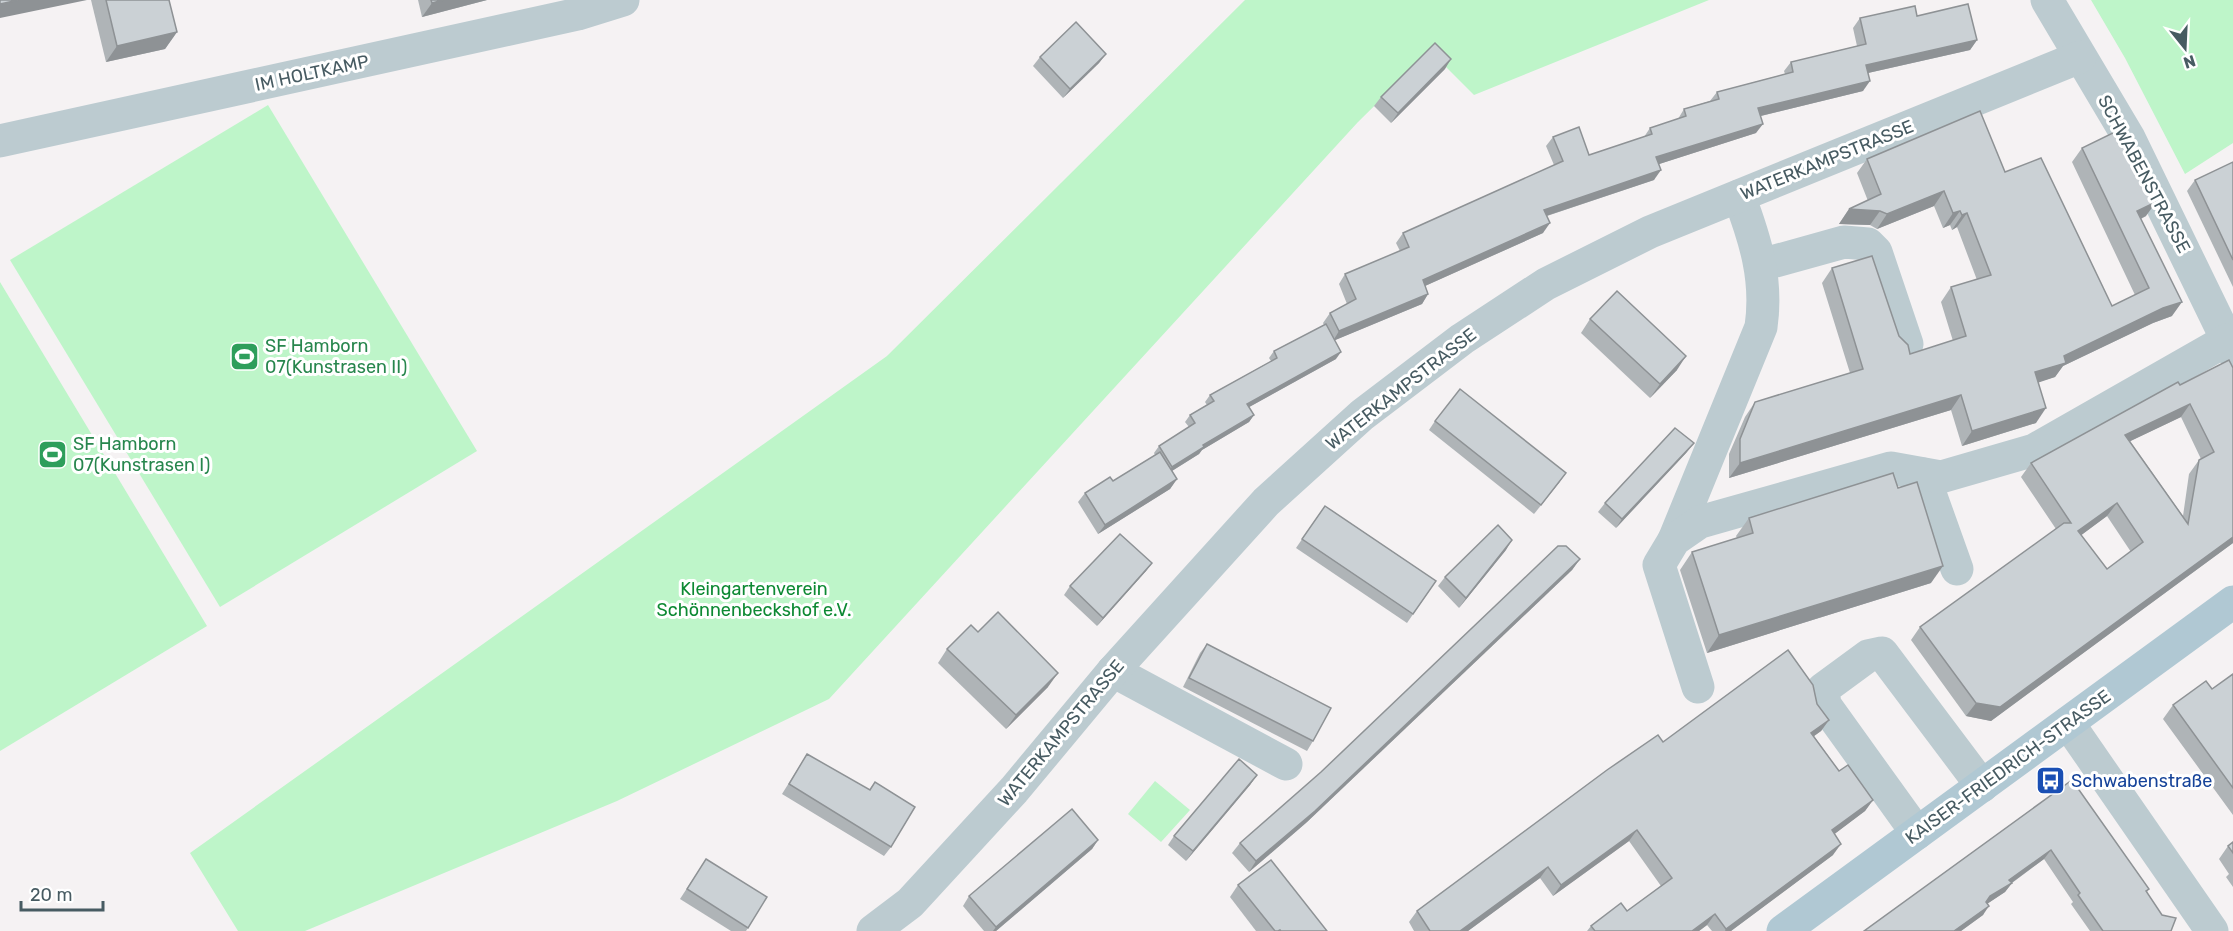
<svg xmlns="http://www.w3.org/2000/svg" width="2233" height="931" font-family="Rubik,sans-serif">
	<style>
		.green { fill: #bef5c9 }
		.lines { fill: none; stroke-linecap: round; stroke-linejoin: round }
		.minor { stroke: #bccbd0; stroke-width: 33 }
		.major { stroke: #b0c8d3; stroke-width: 33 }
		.wall { fill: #afb4b7; fill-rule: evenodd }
		.shaded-wall { fill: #8e9295 }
		.building { fill: #cbd1d5; stroke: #8e9295; stroke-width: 1.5; fill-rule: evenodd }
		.labels { text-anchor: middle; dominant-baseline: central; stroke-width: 6; stroke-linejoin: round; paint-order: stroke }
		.street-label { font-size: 18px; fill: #475b62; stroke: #fff }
		.leisure-label { font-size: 18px; fill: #27864d; stroke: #fff; text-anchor: start }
		.park-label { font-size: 18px; fill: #0d8933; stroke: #fff }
		.transit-label { font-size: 18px; fill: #164399; stroke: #fff; text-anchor: start }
	</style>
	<rect width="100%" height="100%" fill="#f5f2f3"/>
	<g class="green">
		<polygon points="1245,0 1709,0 1474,95 1430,51 1358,122 829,699 617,801 305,931 238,931 190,853 887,356"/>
		<polygon points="2091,0 2233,0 2233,143 2185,174 2125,58"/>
		<polygon points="268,105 477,451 220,607 10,260"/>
		<polygon points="0,282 207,626 0,751"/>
		<polygon points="1155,781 1190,810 1161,842 1128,814"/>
	</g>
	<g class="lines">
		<g class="minor">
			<polyline points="2047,0 2129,138 2233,352"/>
			<polyline points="0,141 578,14 623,0"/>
			<polyline points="1761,265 1844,242 1868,244 1876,252 1907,344"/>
			<polyline points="1923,474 1957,569"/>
			<path d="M 1674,540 L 1761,327 C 1768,279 1755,239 1739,196"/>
			<polyline points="1113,671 1286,764"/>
			<polyline points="1698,687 1659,565 1674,540 1700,522 1891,468 1941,477 2034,450 2227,340"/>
			<polyline points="2068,723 2212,931"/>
			<polyline points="1917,833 1825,705 1823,689 1868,656 1882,653 1982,786"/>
			<polyline points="873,931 910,903 1014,790 1113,671 1266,502 1362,415 1462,339 1546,284 1650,232 2080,57"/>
		</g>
		<polyline class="major" points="1783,931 2233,602"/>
	</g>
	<g class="wall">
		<polygon points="91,0 169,0 177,32 165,49 106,62"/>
		<polygon points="418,0 487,0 422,17"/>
		<polygon points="1917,16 1977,40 1970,50 1868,73 1863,91 1761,116 1756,133 1659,164 1654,180 1547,216 1543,233 1425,286 1428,294 1422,304 1335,340 1336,359 1249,407 1254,415 1249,422 1202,450 1199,454 1172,471 1177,479 1170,489 1098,534 1078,502 1085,493 1113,481 1155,455 1154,453 1159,446 1189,427 1185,422 1190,415 1207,405 1205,402 1210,395 1271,361 1269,358 1274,351 1324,325 1323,323 1330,313 1347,304 1339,284 1345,274 1400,251 1396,243 1403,233 1554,165 1546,146 1553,137 1589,155 1644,137 1650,128 1678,119 1684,109 1710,101 1717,92 1785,74 1784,71 1791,62 1857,46 1853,28 1860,18"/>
		<polygon points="1106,54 1099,63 1063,98 1033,66 1040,57"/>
		<polygon points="1445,69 1391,123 1374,106 1381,97"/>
		<polygon points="2082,148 2146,216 2141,219 2172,316 2153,323 2063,366 2055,377 2038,382 2036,423 1962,446 1951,410 1729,478 1729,454 1745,417 1755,402 1850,373 1822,283 1832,268 1899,336 1910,354 1953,341 1941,302 1951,287 1977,280 1957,227 1952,230 1950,225 1943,228 1934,206 1877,229 1870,225 1839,224 1849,209 1868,201 1857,173 1867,159 2005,172 2112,306 2135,295 2072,162"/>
		<polygon points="2233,163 2233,287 2187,191 2195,180"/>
		<polygon points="1590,319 1677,370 1650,398 1581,333"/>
		<path d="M 2233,368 L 2233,543 L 1991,721 L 1966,716 L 1911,640 L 1920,627 L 2056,529 L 2021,477 L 2031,463 L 2180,385 ZM 2181,417 L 2201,459 L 2199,460 L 2189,474 L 2183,516 L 2130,441 ZM 2107,516 L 2131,552 L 2107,569 L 2081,535 Z"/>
		<polygon points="1435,421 1566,473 1534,514 1429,430"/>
		<polygon points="1687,452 1616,528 1598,512 1605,503"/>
		<polygon points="1325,506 1436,581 1407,623 1296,548"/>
		<polygon points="1749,518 1931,583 1707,653 1680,570 1692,552 1737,538 1736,536"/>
		<polygon points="1506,550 1459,608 1438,586 1445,577"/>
		<polygon points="1580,559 1572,570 1307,822 1249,872 1232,853 1240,843"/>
		<polygon points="1152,563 1146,571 1097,626 1064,595 1070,586"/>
		<polygon points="978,632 1048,687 1006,729 938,663 947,649"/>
		<polygon points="1207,644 1313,741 1307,751 1183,687 1200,653"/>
		<polygon points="2233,674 2233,815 2163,719 2173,705 2212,689"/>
		<polygon points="1817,704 1829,720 1821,731 1814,736 1839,771 1873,800 1865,811 1834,834 1833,855 1731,931 1712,931 1707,925 1699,931 1587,931 1591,926 1627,911 1661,886 1629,841 1553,896 1540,878 1468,931 1414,931 1409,922 1417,911 1663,742"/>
		<polygon points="807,754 869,790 875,782 891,847 884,856 782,794"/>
		<polygon points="1257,775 1250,785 1186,861 1168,845 1174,836"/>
		<polygon points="2072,780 2149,889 2147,892 2171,931 2090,931 2071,904 2073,902 2044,859 2012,883 2005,892 1988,903 1983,915 1961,931 1864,931"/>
		<polygon points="1098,840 1092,849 996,931 984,931 963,906 969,896"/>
		<polygon points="2233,842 2233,887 2226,877 2229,874 2219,859 2228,846"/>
		<polygon points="706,859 767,897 746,931 731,931 680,899"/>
		<polygon points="1238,885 1327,931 1256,931 1230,897"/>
	</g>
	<g class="shaded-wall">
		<polygon points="18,0 87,0 0,18 0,4"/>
		<polygon points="443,0 487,0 422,17 432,3"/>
		<polygon points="177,32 165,49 106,62 117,46"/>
		<polygon points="1977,40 1970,50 1859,75 1866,65"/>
		<polygon points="1106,54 1099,63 1063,98 1070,89"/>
		<polygon points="1451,59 1445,69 1391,123 1398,113"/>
		<polygon points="1870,81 1863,91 1752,118 1758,108"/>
		<polygon points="1763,124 1756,133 1650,167 1656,157"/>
		<polygon points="1661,170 1654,180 1537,219 1544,210"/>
		<polygon points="1944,191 1934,206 1877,229 1887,214"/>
		<polygon points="2156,202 2146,216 2127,225 2137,211"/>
		<polygon points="1849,209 1880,211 1870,225 1839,224"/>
		<polygon points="1960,211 1950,225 1943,228 1953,213"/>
		<polygon points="1967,213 1957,227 1952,230 1962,215"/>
		<polygon points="1550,223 1543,233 1416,290 1423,280"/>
		<polygon points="1428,294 1422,304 1333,341 1339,331"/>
		<polygon points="2182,302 2172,316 2153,323 2063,366 2055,377 2025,387 2035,372 2064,356 2163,308"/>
		<polygon points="1341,352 1336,359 1242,411 1247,404"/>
		<polygon points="1686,356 1677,370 1650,398 1660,384"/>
		<polygon points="1961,395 1951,410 1729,478 1740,463"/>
		<polygon points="2190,404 2181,417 2116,448 2125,435"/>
		<polygon points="2046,408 2036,423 1962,446 1972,431"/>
		<polygon points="1254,415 1249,422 1202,450 1199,454 1167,474 1172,467 1203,445"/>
		<polygon points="1694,443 1687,452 1616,528 1622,519"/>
		<polygon points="1566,473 1559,483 1534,514 1541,505"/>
		<polygon points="1177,479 1170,489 1098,534 1105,525"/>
		<polygon points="2117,503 2107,516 2068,545 2078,531"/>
		<polygon points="2233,537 2233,543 1991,721 1966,716 1976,703"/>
		<polygon points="1512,540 1506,550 1459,608 1466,598"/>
		<polygon points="1580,559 1572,570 1307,822 1249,872 1256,861"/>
		<polygon points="1152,563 1146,571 1097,626 1103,618"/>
		<polygon points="1943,566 1931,583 1707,653 1719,635"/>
		<polygon points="1058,673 1048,687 1006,729 1016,715"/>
		<polygon points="1829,720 1821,731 1803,744 1811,733"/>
		<polygon points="1257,775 1250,785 1186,861 1193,851"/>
		<polygon points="1873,800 1865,811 1824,842 1832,830"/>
		<polygon points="1637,830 1629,841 1553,896 1561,885"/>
		<polygon points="1098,840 1092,849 996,931 993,931 996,927"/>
		<polygon points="1841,844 1833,855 1731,931 1725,931 1726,929"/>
		<polygon points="2051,850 2044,859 2006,887 2012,883 2005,892 1984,906 1990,896 2009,880"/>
		<polygon points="1548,867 1540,878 1468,931 1460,931"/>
		<polygon points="1989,906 1983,915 1961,931 1954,931"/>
		<polygon points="1715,914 1707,925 1699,931 1692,931"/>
	</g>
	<g class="building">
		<polygon points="0,0 18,0 0,4"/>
		<polygon points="106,0 169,0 177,32 117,46"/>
		<polygon points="431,0 443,0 432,3"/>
		<polygon points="1968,4 1977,40 1866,65 1870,81 1758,108 1763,124 1656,157 1661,170 1544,210 1550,223 1423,280 1428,294 1339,331 1330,313 1356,299 1345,274 1409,247 1403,233 1563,161 1553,137 1579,127 1589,155 1652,134 1650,128 1686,116 1684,109 1719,99 1717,92 1793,72 1791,62 1866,44 1860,18 1915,6 1917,16"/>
		<polygon points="1076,22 1106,54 1070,89 1040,57"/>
		<polygon points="1435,43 1451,59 1398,113 1381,97"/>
		<polygon points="1980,111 2005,172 2041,158 2112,306 2149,288 2082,148 2121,129 2156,202 2137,211 2182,302 2163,308 2064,356 2066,363 2035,372 2046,408 1972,431 1961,395 1740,463 1740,439 1755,402 1863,369 1832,268 1872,256 1899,336 1908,345 1910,354 1966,336 1951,287 1991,275 1967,213 1962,215 1960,211 1953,213 1944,191 1887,214 1880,211 1849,209 1881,194 1867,159"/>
		<polygon points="2233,162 2233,260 2195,180"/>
		<polygon points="1617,291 1686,356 1660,384 1590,319"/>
		<polygon points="1326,324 1341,352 1247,404 1254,415 1203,445 1204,447 1172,467 1159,446 1195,423 1190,415 1214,401 1210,395 1277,358 1274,351"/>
		<path d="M 2229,360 L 2233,368 L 2233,537 L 2000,707 L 1976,703 L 1920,627 L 2064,523 L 2071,523 L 2031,463 L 2178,382 L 2180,385 ZM 2190,404 L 2214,452 L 2199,460 L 2188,524 L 2125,435 ZM 2117,503 L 2143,542 L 2107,569 L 2078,531 Z"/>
		<polygon points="1460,389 1566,473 1541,505 1435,421"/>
		<polygon points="1675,428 1694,443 1622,519 1605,503"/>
		<polygon points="1160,452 1177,479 1105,525 1085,493 1110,477 1113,481"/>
		<polygon points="1893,473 1898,488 1917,482 1943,566 1719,635 1692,552 1753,533 1749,518"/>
		<polygon points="1325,506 1436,581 1413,614 1302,539"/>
		<polygon points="1498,525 1512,540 1466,598 1445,577"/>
		<polygon points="1120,534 1152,563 1103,618 1070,586"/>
		<polygon points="1558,546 1566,546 1580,559 1315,811 1256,861 1240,843 1321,772"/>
		<polygon points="998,612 1058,673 1016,715 947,649 971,625 978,632"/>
		<polygon points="1207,644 1331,708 1313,741 1189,678"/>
		<polygon points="1788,650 1813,685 1817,704 1829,720 1811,733 1839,771 1848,765 1873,800 1832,830 1841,844 1726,929 1715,914 1692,931 1595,931 1591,926 1621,903 1627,911 1672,878 1637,830 1561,885 1548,867 1460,931 1430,931 1417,911 1607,770 1658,735 1663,742"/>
		<polygon points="2233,674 2233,788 2173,705 2206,681 2212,689"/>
		<polygon points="807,754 870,790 875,782 915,807 891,847 789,784"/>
		<polygon points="1239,759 1257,775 1193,851 1174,836"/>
		<polygon points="2072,780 2149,889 2146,891 2162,915 2176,918 2171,931 2103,931 2078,895 2080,893 2051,850 2009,880 2012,883 1990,896 1986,902 1989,906 1954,931 1864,931"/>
		<polygon points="1072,809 1098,840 996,927 969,896"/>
		<polygon points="2233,842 2233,853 2228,846"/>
		<polygon points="706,859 767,897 748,928 687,889"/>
		<polygon points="1271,860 1327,931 1281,931 1280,930 1278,931 1275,931 1238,885"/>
	</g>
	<defs>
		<symbol id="stadium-square" viewBox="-11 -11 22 22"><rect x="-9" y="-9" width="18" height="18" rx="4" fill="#2e9e5b" stroke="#fff"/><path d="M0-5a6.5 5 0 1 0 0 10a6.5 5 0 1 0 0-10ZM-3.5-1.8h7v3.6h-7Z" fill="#fff"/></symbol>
		<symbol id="bus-square" viewBox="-11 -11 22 22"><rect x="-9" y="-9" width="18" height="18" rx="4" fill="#1a4fb4" stroke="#fff"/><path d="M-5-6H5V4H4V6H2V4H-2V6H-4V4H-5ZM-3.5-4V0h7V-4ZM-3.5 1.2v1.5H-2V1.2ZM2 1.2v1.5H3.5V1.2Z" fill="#fff"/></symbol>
	</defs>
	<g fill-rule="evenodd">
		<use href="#stadium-square" x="228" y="340" width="33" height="33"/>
		<use href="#stadium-square" x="36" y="438" width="33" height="33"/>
		<use href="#bus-square" x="2034" y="764" width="33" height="33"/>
	</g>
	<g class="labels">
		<g class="street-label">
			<text transform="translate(312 73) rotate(-12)">IM HOLTKAMP</text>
			<text transform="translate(1827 160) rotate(-22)">WATERKAMPSTRASSE</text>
			<text transform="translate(2144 174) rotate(62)">SCHWABENSTRASSE</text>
			<text transform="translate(1401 389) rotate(-38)">WATERKAMPSTRASSE</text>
			<text transform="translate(1061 733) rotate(-50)">WATERKAMPSTRASSE</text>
			<text transform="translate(2008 767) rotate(-36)">KAISER-FRIEDRICH-STRASSE</text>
		</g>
		<g class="leisure-label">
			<text x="265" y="346">SF Hamborn<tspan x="265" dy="21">07(Kunstrasen II)</tspan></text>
			<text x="73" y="444">SF Hamborn<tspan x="73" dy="21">07(Kunstrasen I)</tspan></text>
		</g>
		<g class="park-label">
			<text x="754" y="589">Kleingartenverein<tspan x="754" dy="21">Schönnenbeckshof e.V.</tspan></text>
		</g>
		<g class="transit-label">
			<text x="2071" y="781">Schwabenstraße</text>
		</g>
	</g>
	<g transform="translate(2185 48) rotate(162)" stroke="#ffffff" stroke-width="4.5" paint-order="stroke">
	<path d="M0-4.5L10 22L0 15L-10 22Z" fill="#475b62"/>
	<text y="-9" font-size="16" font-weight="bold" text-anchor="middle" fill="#475b62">N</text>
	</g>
	<path d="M21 901v9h82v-9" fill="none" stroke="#475b62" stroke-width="3"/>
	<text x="30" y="901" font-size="18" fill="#475b62" stroke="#ffffff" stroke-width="4.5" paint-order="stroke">20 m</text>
</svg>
